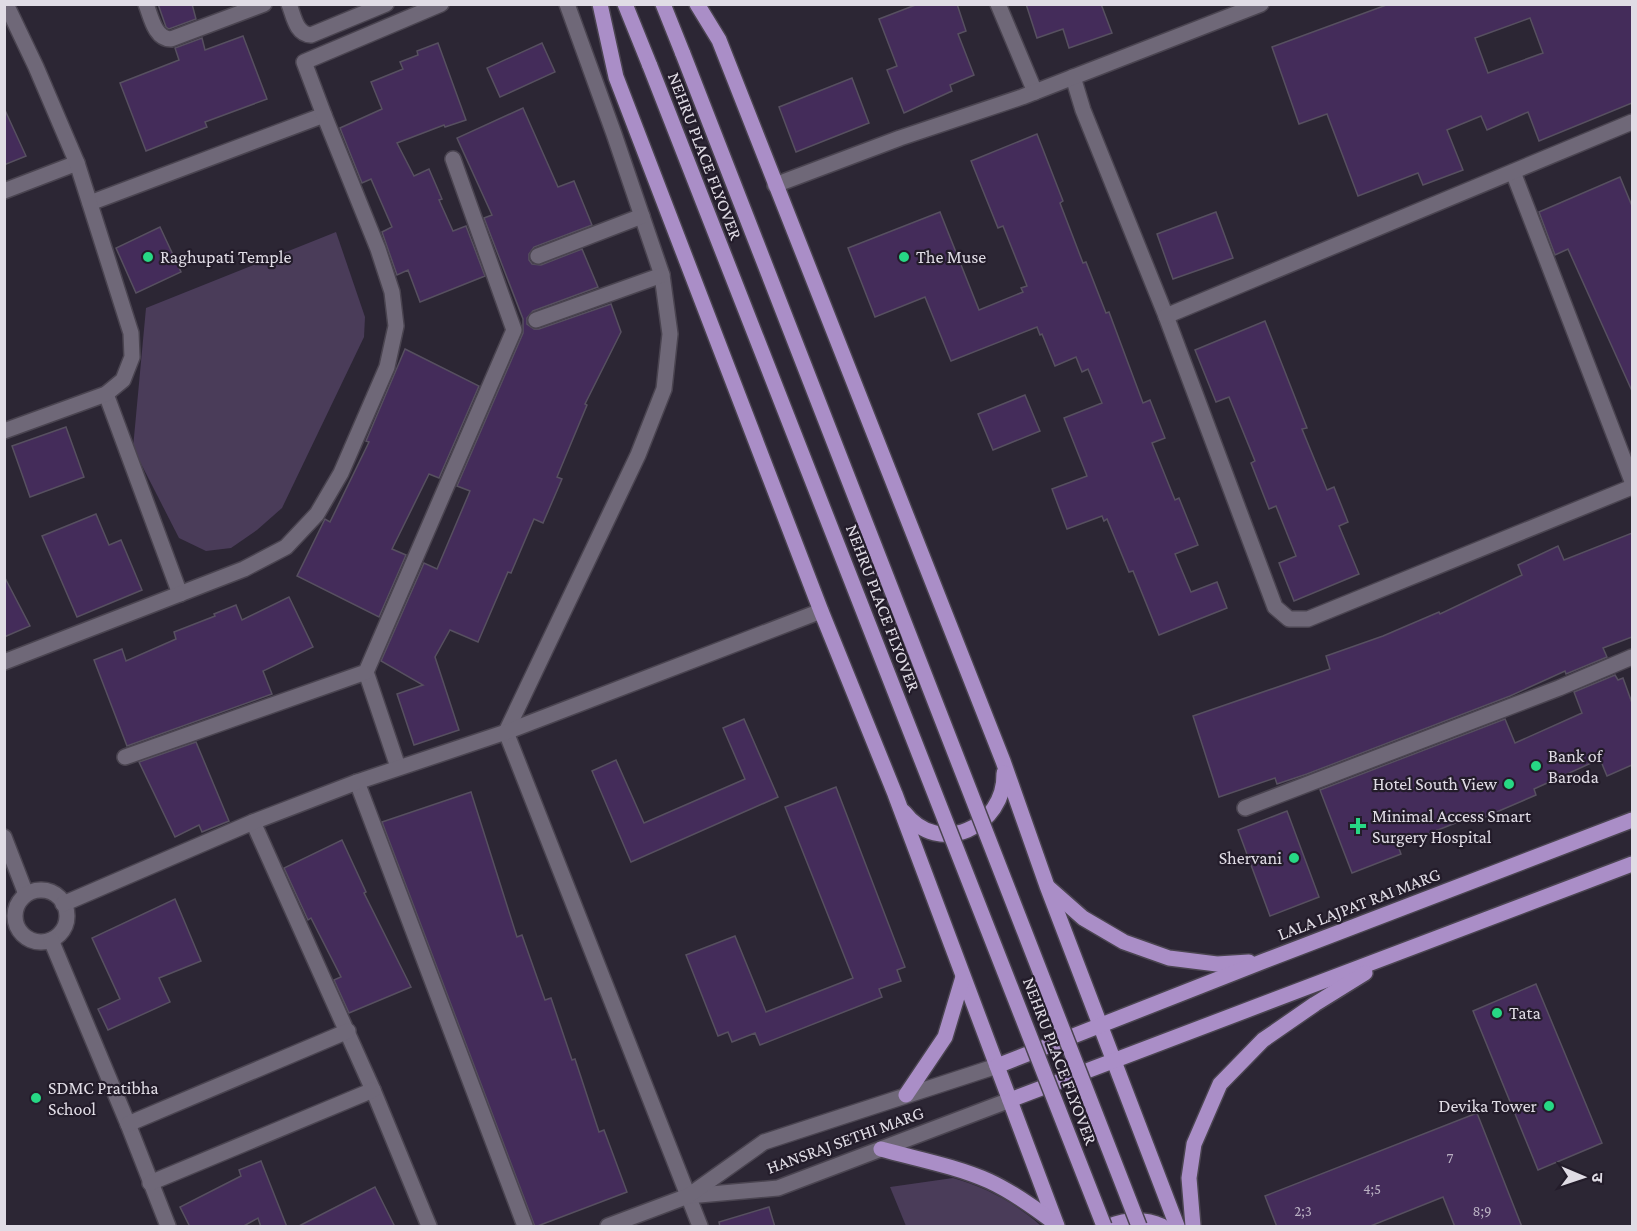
<svg xmlns="http://www.w3.org/2000/svg" width="1637" height="1231" font-family="'Crimson Pro','Noto Sans Devanagari',serif">
	<style>
		.green { fill: #4a3c59 }
		.building { fill: #442c5a; stroke: #575060; stroke-width: 1.5; fill-rule: evenodd }
		.lines { fill: none; stroke-linecap: round; stroke-linejoin: round }
		.minor-casing { stroke: #4a4450; stroke-width: 18 }
		.major-casing { stroke: #4a4450; stroke-width: 18 }
		.minor { stroke: #6f6878; stroke-width: 15 }
		.major { stroke: #aa8ec7; stroke-width: 15 }
		.major-bridge-casing { stroke: #4a4450; stroke-width: 18; stroke-linecap: butt }
		.major-bridge { stroke: #aa8ec7; stroke-width: 15 }
		.poi-dot { fill: #27d885; stroke: #231c2a; stroke-width: 2 }
		.labels { text-anchor: middle; dominant-baseline: central; stroke-width: 4.5; stroke-linejoin: round; paint-order: stroke }
		.number-label { font-size: 15px; fill: #b9b0c2 }
		.street-label { font-size: 18px; fill: #e0dce5; stroke: #231c2a }
		.poi-label { font-size: 18px; fill: #e0dce5; stroke: #231c2a; text-anchor: start }
	</style>
	<rect width="100%" height="100%" fill="#2c2634"/>
	<g class="green">
		<polygon points="336,232 365,317 364,337 282,508 257,530 231,548 206,551 179,538 133,448 146,308"/>
		<path d="M 953,1178 C 987,1188 1014,1202 1041,1226 L 906,1226 L 890,1187 Z"/>
	</g>
	<g class="building">
		<polygon points="158,4 192,4 196,19 169,29 166,27"/>
		<polygon points="918,4 957,4 966,31 958,34 974,75 950,85 952,91 904,113 887,70 897,66 879,19"/>
		<polygon points="1026,4 1101,4 1112,33 1069,48 1063,29 1037,38"/>
		<path d="M 1389,4 L 1632,4 L 1632,103 L 1539,141 L 1528,112 L 1487,130 L 1481,116 L 1447,130 L 1463,170 L 1423,185 L 1418,173 L 1358,196 L 1327,114 L 1299,124 L 1272,47 ZM 1530,18 L 1543,53 L 1488,73 L 1475,38 Z"/>
		<polygon points="243,36 267,99 205,122 207,127 146,151 120,83 179,60 175,48 202,38 205,50"/>
		<polygon points="438,43 466,120 445,127 444,125 397,143 414,176 429,169 442,199 439,200 453,231 466,226 485,276 420,302 408,270 397,275 382,232 392,227 371,179 362,183 340,128 382,109 371,82 403,69 400,62 418,55 417,51"/>
		<polygon points="542,43 555,72 500,97 487,68"/>
		<polygon points="852,78 869,123 796,152 779,107"/>
		<polygon points="4,108 26,156 4,165"/>
		<polygon points="523,108 558,187 574,181 592,225 534,247 529,254 529,260 532,264 541,265 582,249 598,287 533,311 527,318 527,324 534,329 539,329 611,304 621,332 585,404 587,405 557,477 562,479 543,523 534,519 511,573 508,572 478,642 450,630 435,657 459,730 414,745 397,694 423,685 381,661 424,563 437,569 470,491 457,486 523,333 523,319 484,218 492,215 457,138"/>
		<polygon points="1037,134 1063,201 1060,203 1083,263 1086,262 1106,313 1109,312 1143,403 1150,400 1165,438 1152,443 1175,500 1179,498 1198,545 1175,554 1191,592 1217,582 1227,608 1159,635 1133,571 1129,572 1107,519 1104,521 1102,516 1067,529 1052,489 1087,476 1064,418 1102,403 1088,369 1082,372 1076,357 1055,366 1042,334 1040,335 1037,327 951,361 925,297 875,317 848,248 940,212 979,310 1023,292 1021,288 1027,286 1003,226 998,228 971,161"/>
		<polygon points="1620,177 1632,206 1632,391 1568,249 1555,255 1539,212"/>
		<polygon points="1216,212 1233,258 1173,279 1157,234"/>
		<polygon points="160,227 181,272 136,293 116,248"/>
		<polygon points="1265,321 1307,428 1302,429 1327,490 1334,487 1348,522 1339,526 1359,574 1294,601 1279,563 1296,556 1276,506 1269,509 1251,463 1255,461 1229,397 1216,402 1195,350"/>
		<polygon points="405,349 479,386 439,478 429,474 392,549 406,555 379,617 297,576 324,521 325,519 330,522 369,442 366,441"/>
		<polygon points="1025,395 1040,431 993,450 978,414"/>
		<polygon points="66,427 84,477 30,497 12,446"/>
		<polygon points="96,514 109,545 121,540 142,590 77,617 42,536"/>
		<polygon points="1632,533 1632,637 1603,648 1607,657 1566,674 1565,671 1510,696 1307,774 1277,784 1275,778 1219,797 1193,716 1330,669 1326,656 1383,636 1439,612 1440,614 1522,575 1518,565 1558,546 1564,560"/>
		<polygon points="4,576 30,626 4,637"/>
		<polygon points="289,597 313,647 263,671 272,694 127,746 94,660 122,649 126,661 176,639 174,632 215,616 214,614 236,605 242,620"/>
		<polygon points="1615,675 1618,680 1623,678 1632,703 1632,765 1607,776 1600,759 1534,789 1536,795 1485,817 1483,812 1398,846 1401,854 1352,873 1320,790 1505,719 1515,743 1582,713 1574,692"/>
		<polygon points="744,719 778,797 631,862 592,771 616,760 644,823 745,779 723,728"/>
		<polygon points="196,742 229,821 202,832 199,825 175,837 139,762"/>
		<polygon points="836,787 905,967 897,970 901,981 879,989 882,997 760,1045 755,1033 732,1042 728,1032 718,1036 686,955 735,936 766,1012 853,978 785,807"/>
		<polygon points="471,792 517,937 522,935 545,1000 551,998 572,1060 575,1059 599,1132 604,1130 627,1192 535,1227 382,822"/>
		<polygon points="1287,811 1319,897 1270,916 1238,830"/>
		<polygon points="342,840 366,892 364,893 411,987 349,1013 334,980 341,977 311,918 308,920 284,868"/>
		<polygon points="175,899 201,961 159,978 170,1002 108,1030 98,1009 120,999 92,938"/>
		<polygon points="1536,984 1602,1143 1538,1170 1473,1011"/>
		<polygon points="1477,1113 1522,1227 1455,1227 1443,1197 1368,1227 1277,1227 1265,1196"/>
		<polygon points="261,1161 287,1227 261,1227 258,1218 242,1227 190,1227 180,1207 241,1176 239,1170"/>
		<polygon points="375,1187 395,1227 297,1227"/>
		<polygon points="769,1207 775,1227 720,1227 719,1222"/>
	</g>
	<g class="lines">
		<defs>
			<g id="minor">
				<path d="M 146,4 C 151,17 155,39 171,39 L 264,4"/>
				<path d="M 289,4 C 294,17 296,34 311,35 L 386,4"/>
				<polyline points="567,4 614,134 662,275 670,334 664,389 638,455 506,732 700,1226"/>
				<polyline points="998,4 1035,92"/>
				<polyline points="1073,77 1083,110 1166,316 1275,607 1289,619 1308,619 1632,487"/>
				<polyline points="1513,172 1632,481"/>
				<polyline points="775,185 900,138 1022,97 1261,4"/>
				<polyline points="4,191 77,163"/>
				<polyline points="90,203 324,115"/>
				<polyline points="538,256 642,216"/>
				<polyline points="1166,316 1632,122"/>
				<polyline points="536,320 662,275"/>
				<polyline points="106,394 180,594"/>
				<polyline points="4,431 106,394 123,380 132,357 131,333 77,163 36,67 6,4"/>
				<polyline points="4,662 244,569 286,547 317,514 341,473 387,367 396,326 392,292 378,249 324,115 304,62 441,4"/>
				<polyline points="366,672 398,767"/>
				<polyline points="125,757 366,672 514,330 453,159"/>
				<polyline points="357,782 525,1226"/>
				<polyline points="1245,808 1559,688 1632,657"/>
				<polyline points="253,822 373,1090 429,1226"/>
				<polyline points="4,837 26,894"/>
				<circle cx="41" cy="916" r="26"/>
				<polyline points="63,904 253,822 357,782 506,732 821,611"/>
				<polyline points="51,940 128,1124 168,1226"/>
				<polyline points="128,1124 348,1031"/>
				<polyline points="150,1183 373,1090"/>
				<polyline points="688,1196 778,1188 1010,1100"/>
				<polyline points="608,1226 688,1196 764,1142 997,1066"/>
			</g>
			<g id="major">
				<polyline points="600,4 616,77 821,611 895,794 1057,1226"/>
				<polyline points="625,4 650,66"/>
				<polyline points="663,4 683,54"/>
				<polyline points="697,4 719,40 1003,761 1047,886 1177,1226"/>
				<path d="M 904,812 C 939,858 1005,827 1004,773"/>
				<polyline points="1049,888 1083,918 1124,942 1169,958 1217,964 1249,962"/>
				<polyline points="997,1066 1264,961 1632,820"/>
				<polyline points="906,1095 945,1037 963,977"/>
				<polyline points="1010,1100 1632,864"/>
				<path d="M 881,1149 C 917,1159 955,1166 989,1181 C 1013,1192 1035,1208 1056,1224"/>
				<path d="M 1109,1226 C 1127,1219 1144,1218 1162,1226"/>
				<polyline points="1193,1226 1189,1178 1194,1144 1220,1084 1263,1040 1315,1004 1365,973"/>
			</g>
		</defs>
		<use href="#minor" class="minor-casing"/>
		<use href="#major" class="major-casing"/>
		<use href="#minor" class="minor"/>
		<use href="#major" class="major"/>
		<defs>
			<g id="major-bridge">
				<polyline points="683,54 1139,1226"/>
				<polyline points="650,66 1104,1226"/>
			</g>
		</defs>
		<use href="#major-bridge" class="major-bridge-casing"/>
		<use href="#major-bridge" class="major-bridge"/>
	</g>
	<g class="poi-dot">
		<circle cx="148" cy="257" r="6"/>
		<circle cx="904" cy="257" r="6"/>
		<circle cx="1536" cy="766" r="6"/>
		<circle cx="1509" cy="784" r="6"/>
		<path d="M1355 817h6v6h6v6h-6v6h-6v-6h-6v-6h6z"/>
		<circle cx="1294" cy="858" r="6"/>
		<circle cx="1497" cy="1013" r="6"/>
		<circle cx="36" cy="1098" r="6"/>
		<circle cx="1549" cy="1106" r="6"/>
	</g>
	<g class="labels">
		<g class="number-label">
			<text x="1450" y="1158">7</text>
			<text x="1372" y="1189">4;5</text>
			<text x="1303" y="1211">2;3</text>
			<text x="1482" y="1211">8;9</text>
		</g>
		<g class="street-label">
			<text transform="translate(705 156) rotate(69)">NEHRU PLACE FLYOVER</text>
			<text transform="translate(883 608) rotate(69)">NEHRU PLACE FLYOVER</text>
			<text transform="translate(1359 904) rotate(-21)">LALA LAJPAT RAI MARG</text>
			<text transform="translate(1060 1061) rotate(69)">NEHRU PLACE FLYOVER</text>
			<text transform="translate(845 1140) rotate(-20)">HANSRAJ SETHI MARG</text>
		</g>
		<g class="poi-label">
			<text x="160" y="257">Raghupati Temple</text>
			<text x="916" y="257">The Muse</text>
			<text x="1548" y="756">Bank of<tspan x="1548" dy="21">Baroda</tspan></text>
			<text x="1497" y="784" text-anchor="end">Hotel South View</text>
			<text x="1372" y="816">Minimal Access Smart<tspan x="1372" dy="21">Surgery Hospital</tspan></text>
			<text x="1282" y="858" text-anchor="end">Shervani</text>
			<text x="1509" y="1013">Tata</text>
			<text x="48" y="1088">SDMC Pratibha<tspan x="48" dy="21">School</tspan></text>
			<text x="1537" y="1106" text-anchor="end">Devika Tower</text>
		</g>
	</g>
	<rect width="1637" height="1231" fill="none" stroke="#e0dce5" stroke-width="12"/>
	<g transform="translate(1583 1177) rotate(92)" stroke="#231c2a" stroke-width="4.5" paint-order="stroke">
	<path d="M0-4.5L10 22L0 15L-10 22Z" fill="#e0dce5"/>
	<text y="-9" font-size="16" font-weight="bold" text-anchor="middle" fill="#e0dce5">उ</text>
	</g>
</svg>
